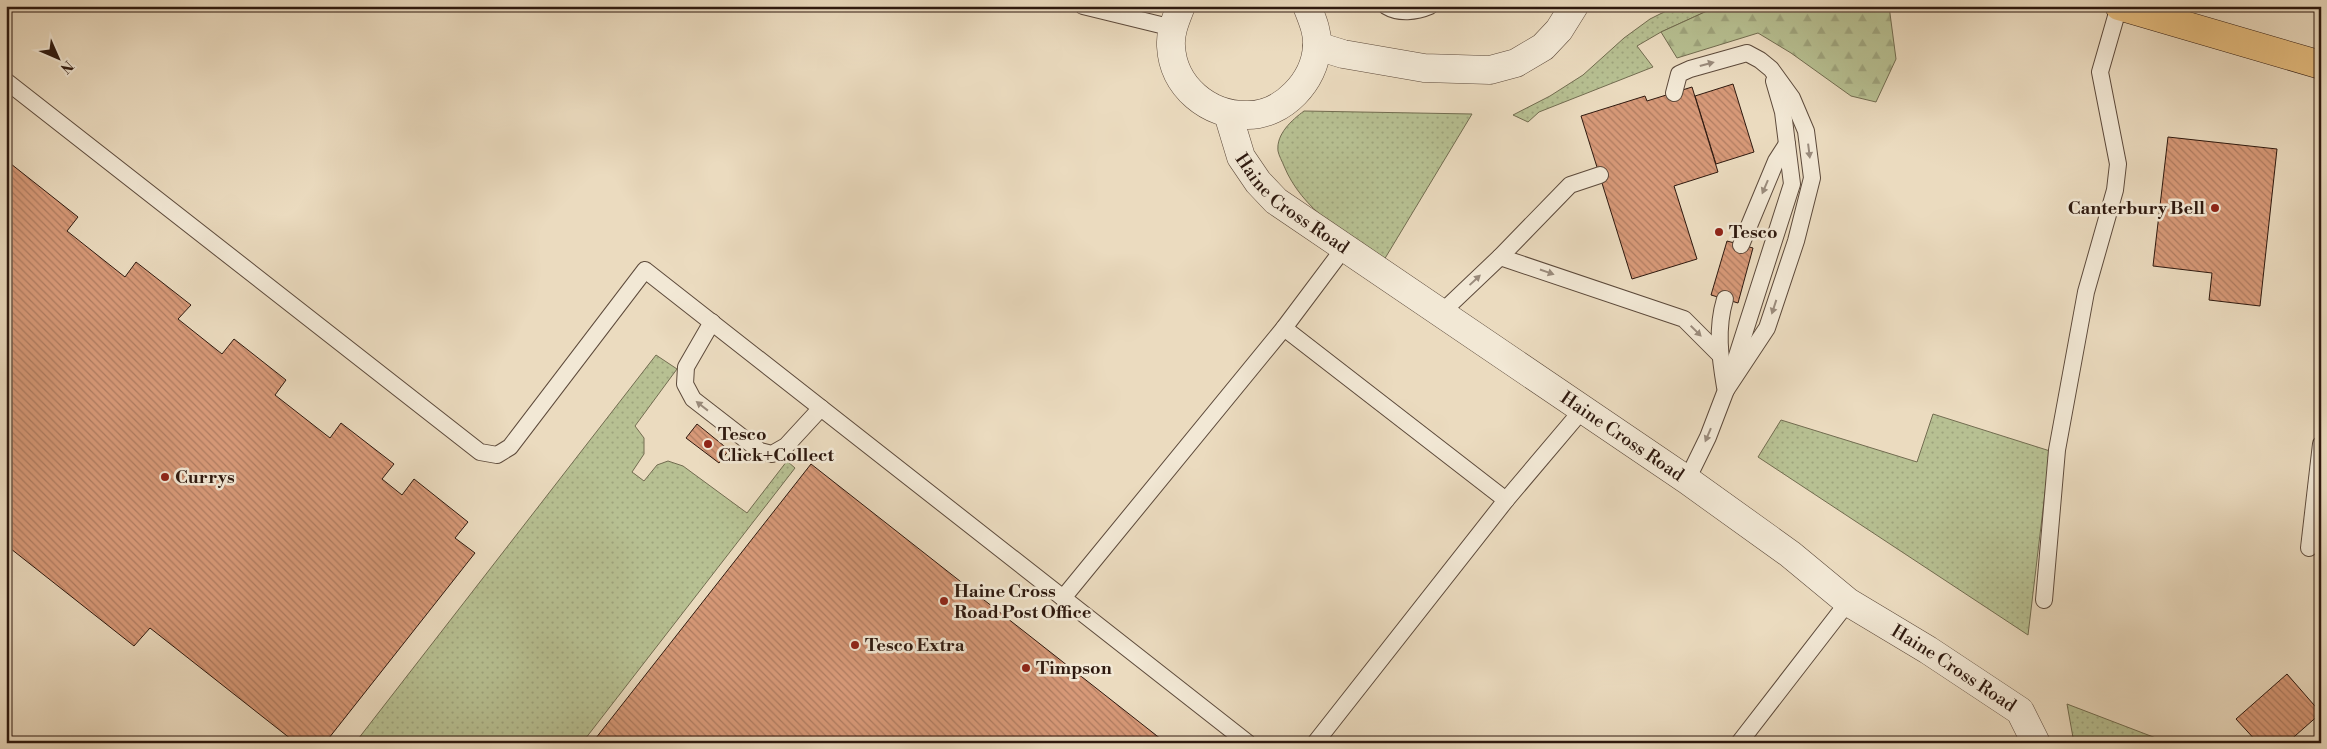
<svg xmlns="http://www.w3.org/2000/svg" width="2327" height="749" font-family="'Libre Bodoni',serif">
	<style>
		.grass { fill: url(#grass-dots); stroke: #726c50 }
		.forest { fill: url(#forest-firs); stroke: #726c50 }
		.building { fill: url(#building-back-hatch); stroke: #2e190f }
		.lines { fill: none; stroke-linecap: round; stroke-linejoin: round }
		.service-casing { stroke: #5d4a3b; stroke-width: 18 }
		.minor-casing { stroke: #5d4a3b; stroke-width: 29 }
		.primary-casing { stroke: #2e190f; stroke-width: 29 }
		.service { stroke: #f2e8d5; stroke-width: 16 }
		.minor { stroke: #f2e8d5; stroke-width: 28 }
		.primary { stroke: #e6be80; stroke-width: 28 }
		.oneway { fill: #9a8b7c }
		.poi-dot { fill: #8f2418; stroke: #f2e8d5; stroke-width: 2 }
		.labels { text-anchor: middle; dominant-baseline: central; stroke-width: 5; stroke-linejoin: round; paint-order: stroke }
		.street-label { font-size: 18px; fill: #2e190f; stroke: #f2e8d5 }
		.poi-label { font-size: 18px; font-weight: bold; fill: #2e190f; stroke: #f2e8d5; text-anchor: start }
	</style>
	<defs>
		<pattern id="grass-dots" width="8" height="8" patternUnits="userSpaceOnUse" patternTransform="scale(1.25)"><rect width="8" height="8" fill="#b7c092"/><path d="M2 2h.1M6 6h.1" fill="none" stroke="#9ea47d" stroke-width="1.8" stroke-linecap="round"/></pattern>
		<pattern id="forest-firs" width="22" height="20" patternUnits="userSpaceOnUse" patternTransform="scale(1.25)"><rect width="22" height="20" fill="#b7c092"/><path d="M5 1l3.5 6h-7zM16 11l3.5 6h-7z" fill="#9ea47d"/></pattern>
		<pattern id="building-back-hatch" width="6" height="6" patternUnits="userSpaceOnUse" patternTransform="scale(1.25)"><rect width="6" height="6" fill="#d79978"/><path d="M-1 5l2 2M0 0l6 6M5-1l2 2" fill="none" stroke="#af7c61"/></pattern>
	</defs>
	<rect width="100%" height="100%" fill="#ebdbbf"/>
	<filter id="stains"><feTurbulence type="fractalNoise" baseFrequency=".004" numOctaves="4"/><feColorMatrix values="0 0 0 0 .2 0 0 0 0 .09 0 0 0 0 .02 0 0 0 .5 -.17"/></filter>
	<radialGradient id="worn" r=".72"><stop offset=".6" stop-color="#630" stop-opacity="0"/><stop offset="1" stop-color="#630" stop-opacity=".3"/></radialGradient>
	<g class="grass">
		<polygon points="1676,6 1718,6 1661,32 1637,46 1653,67 1539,112 1528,122 1513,115 1550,96 1583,75 1624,38 1650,19"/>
		<path d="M 1304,111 L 1472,114 L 1384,260 C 1346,235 1302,210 1284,166 C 1282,161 1279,156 1278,151 C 1276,134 1292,120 1304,111 Z"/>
		<polygon points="656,355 677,369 635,426 644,438 644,454 632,472 644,481 657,465 668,461 683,466 747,513 787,461 795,468 582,743 355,743"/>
		<polygon points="1933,414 2050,451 2028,635 1758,457 1781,420 1917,462"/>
		<polygon points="2067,704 2169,743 2074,743"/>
	</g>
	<polygon class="forest" points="1718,6 1889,6 1896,59 1876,102 1851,96 1791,53 1758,33 1677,58 1661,32"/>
	<g class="building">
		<polygon points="1733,84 1754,152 1716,164 1695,96"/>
		<polygon points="1692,87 1718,172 1674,186 1697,259 1632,279 1581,116 1645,96 1647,101"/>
		<polygon points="2168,137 2277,149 2260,306 2209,300 2212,273 2153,266"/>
		<polygon points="6,160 78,217 67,231 125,277 136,262 191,305 178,319 222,354 234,339 286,380 275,395 330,438 341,423 394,464 382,479 402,495 414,479 468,522 455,538 475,553 325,743 296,743 150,628 134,646 6,545"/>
		<polygon points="1727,241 1753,248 1738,303 1711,295"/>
		<polygon points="697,424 729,450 719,463 686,438"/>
		<polygon points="811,464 1166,743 592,743"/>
		<polygon points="2287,674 2321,713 2287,743 2258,743 2236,719"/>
	</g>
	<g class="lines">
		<defs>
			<g id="service">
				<polyline points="1083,6 1173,28"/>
				<path d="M 1386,6 C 1399,14 1416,12 1430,6"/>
				<polyline points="6,81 480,452 497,455 510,447 645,270 1248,743"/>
				<polyline points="1674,93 1679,74 1690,69 1747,53 1760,60 1771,69 1792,98 1806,131 1812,178 1796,241 1767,328 1726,390"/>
				<polyline points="1741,245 1776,161 1787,144"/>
				<polyline points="1500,257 1684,319 1719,354"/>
				<path d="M 1725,299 C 1716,329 1720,357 1725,387"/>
				<polyline points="1440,314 1500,257 1570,185 1600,175"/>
				<polyline points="712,322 686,367 685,384 693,399 760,451 772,454 786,446 821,408"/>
				<polyline points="1284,328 1506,500"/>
				<polyline points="1687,480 1708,437 1726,390 1792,184 1783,112 1774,81"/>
				<polyline points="2309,548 2321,444"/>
				<polyline points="1063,598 1284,328 1344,248"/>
				<polyline points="2044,600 2057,450 2086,292 2115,190 2118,164 2100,72 2119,6"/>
				<polyline points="1315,743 1506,500 1583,409"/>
				<polyline points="1739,743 1848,602"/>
			</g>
			<g id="minor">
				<path d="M 1181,6 C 1176,19 1170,32 1171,46 C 1173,87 1209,116 1248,115 C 1283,115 1315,81 1317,46 C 1318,32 1312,19 1307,6"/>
				<polyline points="1317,46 1343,54 1424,68 1490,70 1516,63 1543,47 1559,30 1574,6"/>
				<path id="s1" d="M 1228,114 L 1241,157 L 1258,182 L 1276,201 L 1687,480 L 1790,554 L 1848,602 L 1928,650 L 2020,711 L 2036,743"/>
			</g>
			<polyline id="primary" points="2119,6 2321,65"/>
		</defs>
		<use href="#service" class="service-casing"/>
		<use href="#minor" class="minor-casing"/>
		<use href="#primary" class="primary-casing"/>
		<use href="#service" class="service"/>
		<use href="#minor" class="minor"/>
		<use href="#primary" class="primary"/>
	</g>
	<defs><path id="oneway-solid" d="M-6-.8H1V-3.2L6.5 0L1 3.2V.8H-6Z" transform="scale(1.25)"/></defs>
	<g class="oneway">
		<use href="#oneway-solid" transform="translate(1707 64) rotate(-15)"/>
		<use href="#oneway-solid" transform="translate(1809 151) rotate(83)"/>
		<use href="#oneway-solid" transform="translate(1765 187) rotate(113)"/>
		<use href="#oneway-solid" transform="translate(1547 272) rotate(19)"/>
		<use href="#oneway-solid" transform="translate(1475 280) rotate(-43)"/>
		<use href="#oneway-solid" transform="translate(1774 307) rotate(108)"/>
		<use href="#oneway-solid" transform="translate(1696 331) rotate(45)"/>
		<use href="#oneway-solid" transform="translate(702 406) rotate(-142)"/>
		<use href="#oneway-solid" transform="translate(1708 435) rotate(113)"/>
	</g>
	<g class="poi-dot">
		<circle cx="2215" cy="208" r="5"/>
		<circle cx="1719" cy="232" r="5"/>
		<circle cx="708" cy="444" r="5"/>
		<circle cx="165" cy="477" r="5"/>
		<circle cx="944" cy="601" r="5"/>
		<circle cx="855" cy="645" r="5"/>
		<circle cx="1026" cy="668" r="5"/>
	</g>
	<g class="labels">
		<g class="street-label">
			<text stroke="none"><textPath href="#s1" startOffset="115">Haine Cross Road</textPath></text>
			<text stroke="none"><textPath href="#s1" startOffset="520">Haine Cross Road</textPath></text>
			<text stroke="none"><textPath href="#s1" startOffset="925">Haine Cross Road</textPath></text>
		</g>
		<g class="poi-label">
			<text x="2205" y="208" text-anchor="end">Canterbury Bell</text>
			<text x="1729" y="232">Tesco</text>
			<text x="718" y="434">Tesco<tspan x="718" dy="21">Click+Collect</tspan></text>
			<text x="175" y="477">Currys</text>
			<text x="954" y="591">Haine Cross<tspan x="954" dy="21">Road Post Office</tspan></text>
			<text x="865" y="645">Tesco Extra</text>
			<text x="1036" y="668">Timpson</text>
		</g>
	</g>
	<rect width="2327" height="749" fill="none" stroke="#ebdbbf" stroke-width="25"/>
	<rect x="8" y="8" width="2312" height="734" fill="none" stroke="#2e190f" stroke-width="2.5"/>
	<rect x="12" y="12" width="2302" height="724" fill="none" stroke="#2e190f"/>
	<g transform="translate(58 58) rotate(135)" stroke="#f2e8d5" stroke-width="4" paint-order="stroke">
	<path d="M0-4L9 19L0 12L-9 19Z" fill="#2e190f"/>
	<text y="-8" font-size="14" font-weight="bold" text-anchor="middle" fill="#2e190f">N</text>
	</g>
	<rect width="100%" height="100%" filter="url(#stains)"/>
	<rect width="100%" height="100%" fill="url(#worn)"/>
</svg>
